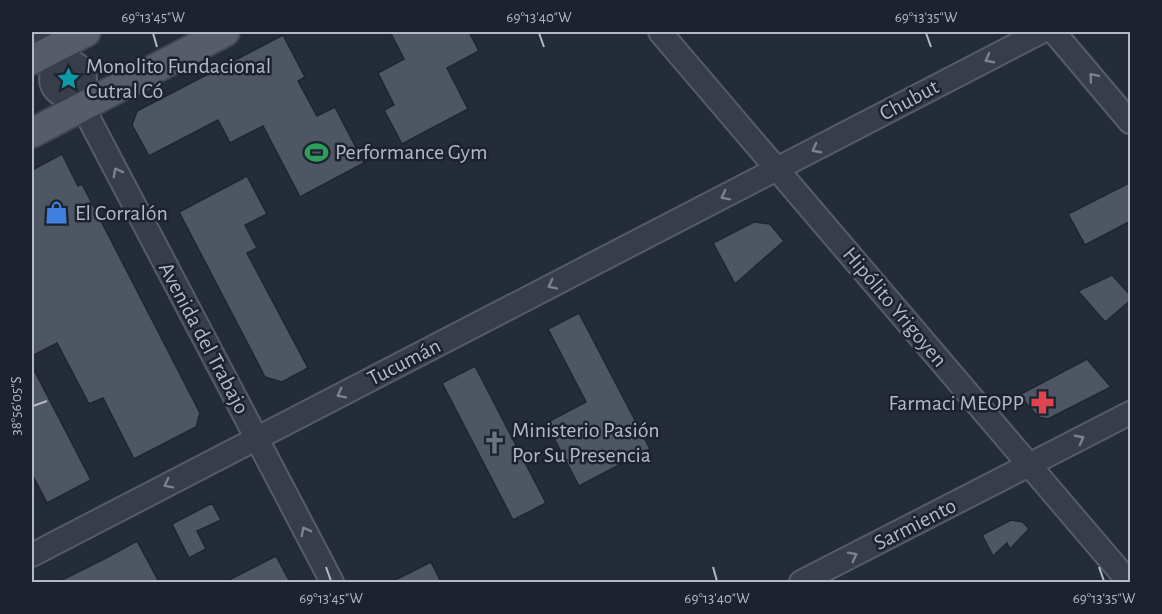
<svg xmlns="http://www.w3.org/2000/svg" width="1162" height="614" font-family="'Alegreya Sans',sans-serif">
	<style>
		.building { fill: #4e5664; stroke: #1f2530; stroke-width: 1.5 }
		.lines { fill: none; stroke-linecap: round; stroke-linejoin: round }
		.minor-casing { stroke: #565c67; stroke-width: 26 }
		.major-casing { stroke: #414752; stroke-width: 32 }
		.minor { stroke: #383e49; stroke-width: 22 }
		.major { stroke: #565d69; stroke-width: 28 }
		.oneway { stroke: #7c828d }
		.ticks { fill: none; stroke: #b4b9c5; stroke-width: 2 }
		.labels { text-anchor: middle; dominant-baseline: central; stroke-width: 5; stroke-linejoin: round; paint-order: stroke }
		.poi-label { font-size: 22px; fill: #b4b9c5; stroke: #1d232e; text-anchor: start }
		.street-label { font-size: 22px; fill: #b4b9c5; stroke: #1d232e }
		.neatline { fill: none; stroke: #b4b9c5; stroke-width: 2 }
		.ticks-label { font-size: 15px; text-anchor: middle; fill: #b4b9c5 }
	</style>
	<rect width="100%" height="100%" fill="#252c39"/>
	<g class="building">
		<polygon points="390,32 469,32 479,51 447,68 468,109 402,144 384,110 394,105 378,73 404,59"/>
		<polygon points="283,35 305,77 298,81 317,116 335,107 364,163 300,197 263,126 230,143 218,120 149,156 132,125 137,111"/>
		<polygon points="62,154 78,186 82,184 200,413 196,427 134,459 103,398 89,404 57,343 32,356 32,170"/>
		<polygon points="247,176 267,214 245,225 257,248 247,253 308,368 282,382 265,377 179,212"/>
		<polygon points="1131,182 1131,221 1085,245 1068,214"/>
		<polygon points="754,222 770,224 784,241 735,284 713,243"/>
		<polygon points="1112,275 1131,296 1131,300 1105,322 1078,291"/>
		<polygon points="579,313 650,449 579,486 546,423 586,402 548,329"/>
		<polygon points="1087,359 1111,387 1048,419 1038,417 1019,395"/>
		<polygon points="32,366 91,480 47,503 32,474"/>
		<polygon points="475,366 546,503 513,520 442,383"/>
		<polygon points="212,503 221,520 197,531 206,549 189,558 172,524"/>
		<polygon points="1011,520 1023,522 1029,529 1010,549 1007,543 993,556 982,535"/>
		<polygon points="137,541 159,582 58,582 104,559"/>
		<polygon points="276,556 290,582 225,582"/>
		<polygon points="431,562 441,582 391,582"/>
	</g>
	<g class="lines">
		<defs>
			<g id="minor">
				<polyline points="43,32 60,63"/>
				<polyline points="660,32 1129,582"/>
				<polyline points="1054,32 1130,122"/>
				<circle cx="68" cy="79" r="17"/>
				<polyline points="76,94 332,582"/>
				<polyline points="32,555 1041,32"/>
				<polyline points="801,582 1130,413"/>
			</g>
			<g id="major">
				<polyline points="32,60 86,32"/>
				<polyline points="32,133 225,32"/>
			</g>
		</defs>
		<use href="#minor" class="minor-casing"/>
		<use href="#major" class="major-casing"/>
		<use href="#minor" class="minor"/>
		<use href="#major" class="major"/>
	</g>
	<defs><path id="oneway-chevron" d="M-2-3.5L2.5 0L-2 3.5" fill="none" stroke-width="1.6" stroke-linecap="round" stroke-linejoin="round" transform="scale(1.5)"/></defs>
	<g class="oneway">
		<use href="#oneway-chevron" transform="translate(989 59) rotate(152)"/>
		<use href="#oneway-chevron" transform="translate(1093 77) rotate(-130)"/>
		<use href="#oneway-chevron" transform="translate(816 149) rotate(152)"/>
		<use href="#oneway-chevron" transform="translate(117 172) rotate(-118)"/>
		<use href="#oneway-chevron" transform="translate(725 196) rotate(153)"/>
		<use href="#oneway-chevron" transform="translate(552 285) rotate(153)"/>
		<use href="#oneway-chevron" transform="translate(341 394) rotate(153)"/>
		<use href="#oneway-chevron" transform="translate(1080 439) rotate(-28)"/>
		<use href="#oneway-chevron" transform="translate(168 484) rotate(153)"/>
		<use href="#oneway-chevron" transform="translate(305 531) rotate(-118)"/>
		<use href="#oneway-chevron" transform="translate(853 556) rotate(-27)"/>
	</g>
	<path class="ticks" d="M 153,33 L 157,47M 539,33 L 544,47M 926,33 L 931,47M 33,406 L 47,401M 326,567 L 331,581M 713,567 L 717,581M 1099,567 L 1104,581"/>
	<defs>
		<symbol id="sight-bare" viewBox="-9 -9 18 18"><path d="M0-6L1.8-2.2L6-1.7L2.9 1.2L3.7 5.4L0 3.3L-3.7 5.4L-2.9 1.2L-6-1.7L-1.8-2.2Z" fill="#0f9aa8" stroke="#1d232e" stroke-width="2.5" paint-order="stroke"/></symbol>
		<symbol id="stadium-bare" viewBox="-9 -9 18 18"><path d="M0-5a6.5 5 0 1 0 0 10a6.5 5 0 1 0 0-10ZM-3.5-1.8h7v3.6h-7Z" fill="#2e9e5b" stroke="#1d232e" stroke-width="2.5" paint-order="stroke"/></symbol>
		<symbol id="shop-bare" viewBox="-9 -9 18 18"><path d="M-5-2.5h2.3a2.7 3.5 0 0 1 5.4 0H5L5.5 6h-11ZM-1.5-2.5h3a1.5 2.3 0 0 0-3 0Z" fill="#3f7fe0" stroke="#1d232e" stroke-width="2.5" paint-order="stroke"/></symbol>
		<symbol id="pharmacy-bare" viewBox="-9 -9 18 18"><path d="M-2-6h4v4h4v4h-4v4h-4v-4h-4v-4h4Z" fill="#e0444e" stroke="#1d232e" stroke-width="2.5" paint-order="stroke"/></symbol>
		<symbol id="church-bare" viewBox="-9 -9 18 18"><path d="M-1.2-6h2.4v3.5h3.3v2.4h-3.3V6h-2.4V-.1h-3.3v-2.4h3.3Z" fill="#6b7280" stroke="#1d232e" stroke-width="2.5" paint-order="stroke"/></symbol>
	</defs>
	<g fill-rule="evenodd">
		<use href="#sight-bare" x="52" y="62" width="33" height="33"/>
		<use href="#stadium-bare" x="300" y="136" width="33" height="33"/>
		<use href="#shop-bare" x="40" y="196" width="33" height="33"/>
		<use href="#pharmacy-bare" x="1026" y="386" width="33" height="33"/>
		<use href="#church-bare" x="478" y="426" width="33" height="33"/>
	</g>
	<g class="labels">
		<g class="poi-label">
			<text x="86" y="66">Monolito Fundacional<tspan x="86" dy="25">Cutral Có</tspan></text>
			<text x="335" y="152">Performance Gym</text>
			<text x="75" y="213">El Corralón</text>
			<text x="1024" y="403" text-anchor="end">Farmaci MEOPP</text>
			<text x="512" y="430">Ministerio Pasión<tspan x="512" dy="25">Por Su Presencia</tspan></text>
		</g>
		<g class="street-label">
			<text transform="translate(909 100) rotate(-28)">Chubut</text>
			<text transform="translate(895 307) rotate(50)">Hipólito Yrigoyen</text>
			<text transform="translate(204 338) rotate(62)">Avenida del Trabajo</text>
			<text transform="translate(404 362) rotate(-27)">Tucumán</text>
			<text transform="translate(915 524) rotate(-27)">Sarmiento</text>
		</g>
	</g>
	<rect width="1162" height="614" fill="none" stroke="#1d232e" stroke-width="66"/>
	<rect x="33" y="33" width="1096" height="548" class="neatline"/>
	<g class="ticks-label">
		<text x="153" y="22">69°13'45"W</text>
		<text x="539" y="22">69°13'40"W</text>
		<text x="926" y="22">69°13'35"W</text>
		<text transform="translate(16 406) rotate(-90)" y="5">38°56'05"S</text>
		<text x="331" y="603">69°13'45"W</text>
		<text x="717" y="603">69°13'40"W</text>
		<text x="1104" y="603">69°13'35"W</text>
	</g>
</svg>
